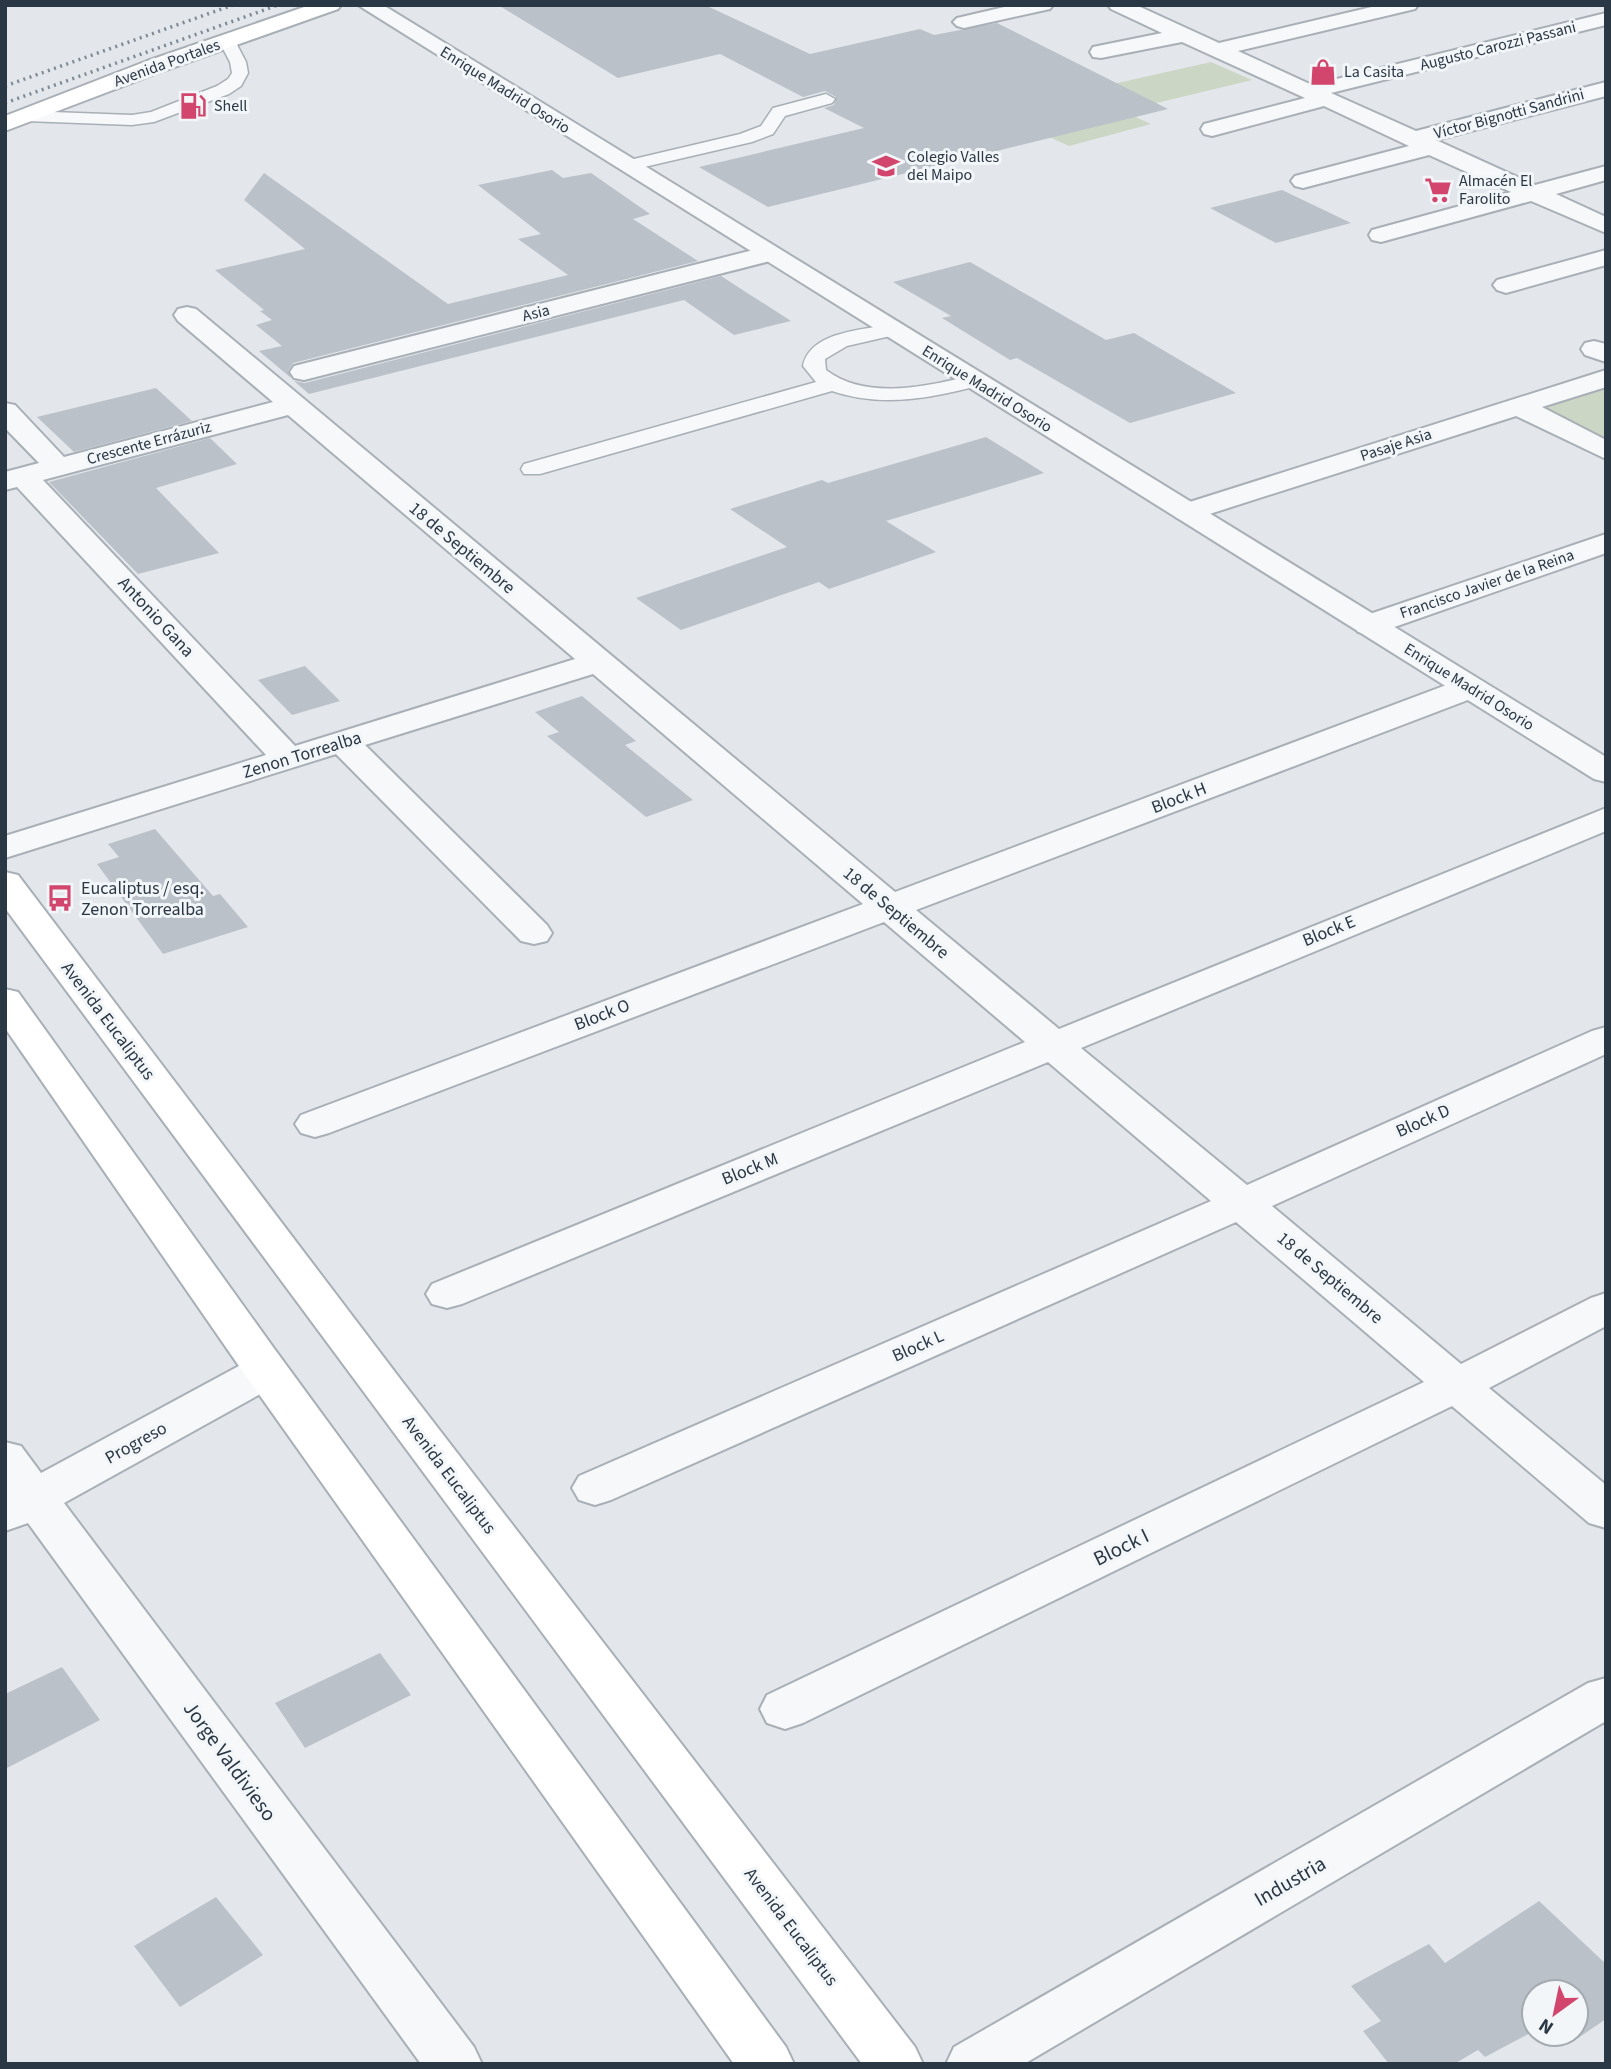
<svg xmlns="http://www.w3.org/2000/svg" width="1611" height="2069" font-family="'Source Sans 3',sans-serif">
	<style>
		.green { fill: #cbd6c4 }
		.building { fill: #bac1c9 }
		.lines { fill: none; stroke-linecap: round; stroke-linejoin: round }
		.service-casing { stroke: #a8afb6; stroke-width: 3 }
		.minor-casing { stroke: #a8afb6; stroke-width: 4 }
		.tertiary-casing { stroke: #a8afb6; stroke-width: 4 }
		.secondary-casing { stroke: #a8afb6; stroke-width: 4 }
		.service { fill: #f6f8f9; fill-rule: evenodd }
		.minor { fill: #f6f8f9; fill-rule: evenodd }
		.tertiary { fill: #f6f8f9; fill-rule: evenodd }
		.secondary { fill: #fff; fill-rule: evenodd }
		.rail { stroke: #7c8996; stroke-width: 3.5; stroke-dasharray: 2 4.5; stroke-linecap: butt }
		.labels { text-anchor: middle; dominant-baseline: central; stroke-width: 6; stroke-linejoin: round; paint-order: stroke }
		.far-street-label { font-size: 16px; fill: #2a3744; stroke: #f3f6f8 }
		.far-poi-label { font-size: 16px; fill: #2a3744; stroke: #f3f6f8; text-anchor: start }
		.street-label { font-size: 18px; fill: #2a3744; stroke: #f3f6f8 }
		.poi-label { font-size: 18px; fill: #2a3744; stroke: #f3f6f8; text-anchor: start }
		.near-street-label { font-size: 21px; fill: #2a3744; stroke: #f3f6f8 }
	</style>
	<rect width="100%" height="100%" fill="#e3e7eb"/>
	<g class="green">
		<polygon points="1211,62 1252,80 1144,106 1104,86"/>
		<polygon points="1107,104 1151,124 1069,146 1025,126"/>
		<polygon points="1606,385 1606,444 1534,407"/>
	</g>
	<g class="building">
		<polygon points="498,5 705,5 810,54 920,29 934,35 997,23 1168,109 768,207 699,167 864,128 824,108 834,105 836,97 825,91 803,97 720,54 618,78"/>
		<polygon points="552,170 563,178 591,173 650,214 633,219 698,261 293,363 288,371 291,378 259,351 282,346 256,325 272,320 260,311 264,310 215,270 305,249 244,200 264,173 448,304 568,275 518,239 541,234 478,185"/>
		<polygon points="1282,190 1351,223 1276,243 1210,208"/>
		<polygon points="970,262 1106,340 1134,333 1236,393 1130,423 1017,358 1010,360 942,318 951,316 893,282"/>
		<polygon points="721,276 791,321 734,335 684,300 309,394 294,381 305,383"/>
		<polygon points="156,388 192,421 74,452 37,417"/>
		<polygon points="986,437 1044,473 886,521 936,552 829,589 819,582 681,630 636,598 787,547 730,509 822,480 828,483"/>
		<polygon points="210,438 237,464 156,488 219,553 138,574 49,482"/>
		<polygon points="305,666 340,701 292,715 258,680"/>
		<polygon points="582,696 636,741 625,745 693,800 646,817 547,736 559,732 535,712"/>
		<polygon points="155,829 213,896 220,894 248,927 163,954 97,864 119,857 108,844"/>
		<polygon points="380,1653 411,1695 305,1748 275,1703"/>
		<polygon points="62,1667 100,1720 5,1769 5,1694"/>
		<polygon points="216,1897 263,1955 180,2007 134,1946"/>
		<polygon points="1539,1901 1606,1964 1606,2019 1578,2038 1573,2034 1576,2034 1576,1992 1534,1992 1534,2031 1485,2057 1478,2050 1454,2064 1389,2064 1363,2031 1381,2021 1351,1986 1429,1944 1445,1963"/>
	</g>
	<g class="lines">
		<defs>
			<g id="service">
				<polygon points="227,36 233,37 246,62 248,73 241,86 229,94 154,122 132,125 25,121 16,116 25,111 132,115 151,112 217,86 228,79 232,73 230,62 219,41"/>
				<polygon points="826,94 835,99 832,103 785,116 773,134 752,142 627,171 618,166 621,162 740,134 761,126 773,108"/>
				<path d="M 892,324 L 899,326 L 902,330 L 899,334 L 847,346 L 825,359 L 826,370 C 867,401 928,386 974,375 L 981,377 L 985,381 L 981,385 C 932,398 882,408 832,391 L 540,474 L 524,474 L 521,469 L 524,464 L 816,382 L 803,366 C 810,331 864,330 892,324 Z"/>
			</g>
			<g id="minor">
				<polygon points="1013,5 1053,5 1050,9 964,28 957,26 953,22 957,18"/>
				<polygon points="1108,5 1136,5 1219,43 1380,5 1418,5 1415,9 1238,51 1312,85 1606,13 1606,25 1331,93 1416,131 1606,82 1606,96 1436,140 1535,185 1606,166 1606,180 1556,194 1606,217 1606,233 1531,201 1381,242 1372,240 1369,235 1372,230 1511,192 1429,155 1303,188 1295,186 1291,181 1295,176 1409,146 1324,106 1212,136 1204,134 1201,129 1204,124 1305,98 1182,42 1101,58 1093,57 1090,52 1093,47 1162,33 1111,9"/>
				<polygon points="769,246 778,249 782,254 778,259 304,380 294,378 290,372 294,366"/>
				<polygon points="1606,250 1606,265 1506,293 1497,290 1493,285 1497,280"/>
				<path d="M 187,307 L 196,309 L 895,892 L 1457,681 L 1469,678 L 1481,681 L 1485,688 L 1481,695 L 916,910 L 1059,1029 L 1606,808 L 1606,831 L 1081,1048 L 1247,1185 L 1592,1031 L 1606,1027 L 1606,1054 L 1272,1206 L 1461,1364 L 1591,1298 L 1606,1293 L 1606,1326 L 1489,1388 L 1606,1485 L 1606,1528 L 1589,1523 L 1452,1406 L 803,1723 L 785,1729 L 767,1723 L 760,1709 L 767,1695 L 1424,1382 L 1236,1222 L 611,1500 L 595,1505 L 579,1500 L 572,1488 L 579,1476 L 1211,1201 L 1048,1062 L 462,1304 L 447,1308 L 432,1304 L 426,1294 L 432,1284 L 1025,1042 L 884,922 L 329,1133 L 315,1137 L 301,1133 L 295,1124 L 301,1115 L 863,904 L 593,674 L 365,745 L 547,925 L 552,933 L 547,941 L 534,944 L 521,941 L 336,754 L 5,858 L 5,836 L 266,755 L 17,487 L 5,490 L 5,472 L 39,463 L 5,428 L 5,403 L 15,405 L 64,457 L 273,402 L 178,321 L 174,315 L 178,309 ZM 288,415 L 575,659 L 295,746 L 43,480 Z"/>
				<polygon points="1594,341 1606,344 1606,362 1585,355 1581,349 1585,343"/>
				<polygon points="1606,370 1606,387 1542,407 1606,440 1606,459 1516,416 1197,518 1187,521 1177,518 1172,512 1177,506"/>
				<polygon points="1606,534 1606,553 1380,632 1369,634 1358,632 1353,625 1358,618"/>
				<polygon points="266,1356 282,1360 288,1371 282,1382 64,1503 474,2047 482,2064 421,2064 28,1523 5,1531 5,1442 21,1446 41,1473 250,1360"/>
				<polygon points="1606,1678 1606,1721 1024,2064 946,2064 954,2047 1588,1683"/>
			</g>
			<polygon id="tertiary" points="358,5 383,5 1606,757 1606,782 1594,779"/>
			<g id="secondary">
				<polygon points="310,5 341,5 338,9 163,71 5,131 5,116 147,61"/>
				<polygon points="5,872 18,875 401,1380 915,2047 923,2064 862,2064 5,908"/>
				<polygon points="5,989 18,992 273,1347 786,2047 794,2064 734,2064 241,1369 5,1028"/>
			</g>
		</defs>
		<use href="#service" class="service-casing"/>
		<use href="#minor" class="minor-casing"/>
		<use href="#tertiary" class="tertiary-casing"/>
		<use href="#secondary" class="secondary-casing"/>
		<use href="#service" class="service"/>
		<use href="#minor" class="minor"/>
		<use href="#tertiary" class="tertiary"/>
		<use href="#secondary" class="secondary"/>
		<g class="rail">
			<polyline points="5,86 233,5"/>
			<polyline points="5,103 278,5"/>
		</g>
	</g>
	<defs>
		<symbol id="shop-bare" viewBox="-9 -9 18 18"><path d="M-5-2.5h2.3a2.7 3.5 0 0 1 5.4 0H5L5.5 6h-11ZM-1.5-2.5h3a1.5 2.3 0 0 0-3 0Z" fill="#d2466d" stroke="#f3f6f8" stroke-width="2.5" paint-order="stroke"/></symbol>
		<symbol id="fuel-bare" viewBox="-9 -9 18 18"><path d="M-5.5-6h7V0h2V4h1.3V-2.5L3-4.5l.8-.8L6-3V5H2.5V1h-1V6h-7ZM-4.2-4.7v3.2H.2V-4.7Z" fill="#d2466d" stroke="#f3f6f8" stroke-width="2.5" paint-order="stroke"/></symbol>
		<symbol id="school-bare" viewBox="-9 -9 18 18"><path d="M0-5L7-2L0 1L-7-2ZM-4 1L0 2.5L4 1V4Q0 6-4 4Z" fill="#d2466d" stroke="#f3f6f8" stroke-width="2.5" paint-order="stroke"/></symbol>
		<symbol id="supermarket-bare" viewBox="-9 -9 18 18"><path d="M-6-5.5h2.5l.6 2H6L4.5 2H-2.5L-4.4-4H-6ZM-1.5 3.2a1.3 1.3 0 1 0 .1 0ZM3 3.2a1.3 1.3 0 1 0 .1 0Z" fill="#d2466d" stroke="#f3f6f8" stroke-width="2.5" paint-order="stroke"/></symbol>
		<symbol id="bus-bare" viewBox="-9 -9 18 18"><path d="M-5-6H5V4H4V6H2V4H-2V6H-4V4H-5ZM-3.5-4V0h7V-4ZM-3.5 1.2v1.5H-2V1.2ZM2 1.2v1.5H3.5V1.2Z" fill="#d2466d" stroke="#f3f6f8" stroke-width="2.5" paint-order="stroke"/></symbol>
	</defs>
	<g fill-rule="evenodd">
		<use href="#shop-bare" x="1304" y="53" width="38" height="38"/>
		<use href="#fuel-bare" x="174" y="87" width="38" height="38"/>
		<use href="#school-bare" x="867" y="147" width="38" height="38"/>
		<use href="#supermarket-bare" x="1419" y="171" width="38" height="38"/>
		<use href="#bus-bare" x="41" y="879" width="38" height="38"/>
	</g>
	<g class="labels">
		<g class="far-street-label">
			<text transform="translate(1498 46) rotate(-14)">Augusto Carozzi Passani</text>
			<text transform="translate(167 63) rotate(-20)">Avenida Portales</text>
			<text transform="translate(505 90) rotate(32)">Enrique Madrid Osorio</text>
			<text transform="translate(1509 114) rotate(-15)">Víctor Bignotti Sandrini</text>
			<text transform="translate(536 313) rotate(-14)">Asia</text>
			<text transform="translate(987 389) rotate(32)">Enrique Madrid Osorio</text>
			<text transform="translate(149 443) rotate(-15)">Crescente Errázuriz</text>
			<text transform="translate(1396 445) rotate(-18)">Pasaje Asia</text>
			<text transform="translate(1487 584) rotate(-19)">Francisco Javier de la Reina</text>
			<text transform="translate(1469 687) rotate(32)">Enrique Madrid Osorio</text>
		</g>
		<g class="far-poi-label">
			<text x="1344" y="72">La Casita</text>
			<text x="214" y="106">Shell</text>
			<text x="907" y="157">Colegio Valles<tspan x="907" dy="18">del Maipo</tspan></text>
			<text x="1459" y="181">Almacén El<tspan x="1459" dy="18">Farolito</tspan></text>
		</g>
		<g class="street-label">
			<text transform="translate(462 548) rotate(40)">18 de Septiembre</text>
			<text transform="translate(156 617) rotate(47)">Antonio Gana</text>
			<text transform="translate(302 755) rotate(-17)">Zenon Torrealba</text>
			<text transform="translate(1179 798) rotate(-21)">Block H</text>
			<text transform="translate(896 913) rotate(40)">18 de Septiembre</text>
			<text transform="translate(1329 931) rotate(-22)">Block E</text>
			<text transform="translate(602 1015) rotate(-21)">Block O</text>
			<text transform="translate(108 1021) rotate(53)">Avenida Eucaliptus</text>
			<text transform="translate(1423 1121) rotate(-24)">Block D</text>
			<text transform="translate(750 1169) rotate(-22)">Block M</text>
			<text transform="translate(1330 1278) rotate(40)">18 de Septiembre</text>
			<text transform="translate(918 1346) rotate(-24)">Block L</text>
			<text transform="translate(136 1443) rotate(-29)">Progreso</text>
			<text transform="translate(449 1475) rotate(53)">Avenida Eucaliptus</text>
			<text transform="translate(791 1927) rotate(53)">Avenida Eucaliptus</text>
		</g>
		<g class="poi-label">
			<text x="81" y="888">Eucaliptus / esq.<tspan x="81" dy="21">Zenon Torrealba</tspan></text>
		</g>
		<g class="near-street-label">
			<text transform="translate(1121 1547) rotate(-26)">Block I</text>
			<text transform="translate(230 1761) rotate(54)">Jorge Valdivieso</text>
			<text transform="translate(1290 1881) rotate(-30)">Industria</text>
		</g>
	</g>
	<rect width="1611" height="2069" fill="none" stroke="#2a3744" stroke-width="14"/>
	<g transform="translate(1555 2013) rotate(213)"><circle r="33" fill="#f3f6f8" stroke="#a3aab0" stroke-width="2"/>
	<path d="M0-5L12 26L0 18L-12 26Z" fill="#d2466d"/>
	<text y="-10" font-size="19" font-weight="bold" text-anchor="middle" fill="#2a3744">N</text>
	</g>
</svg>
